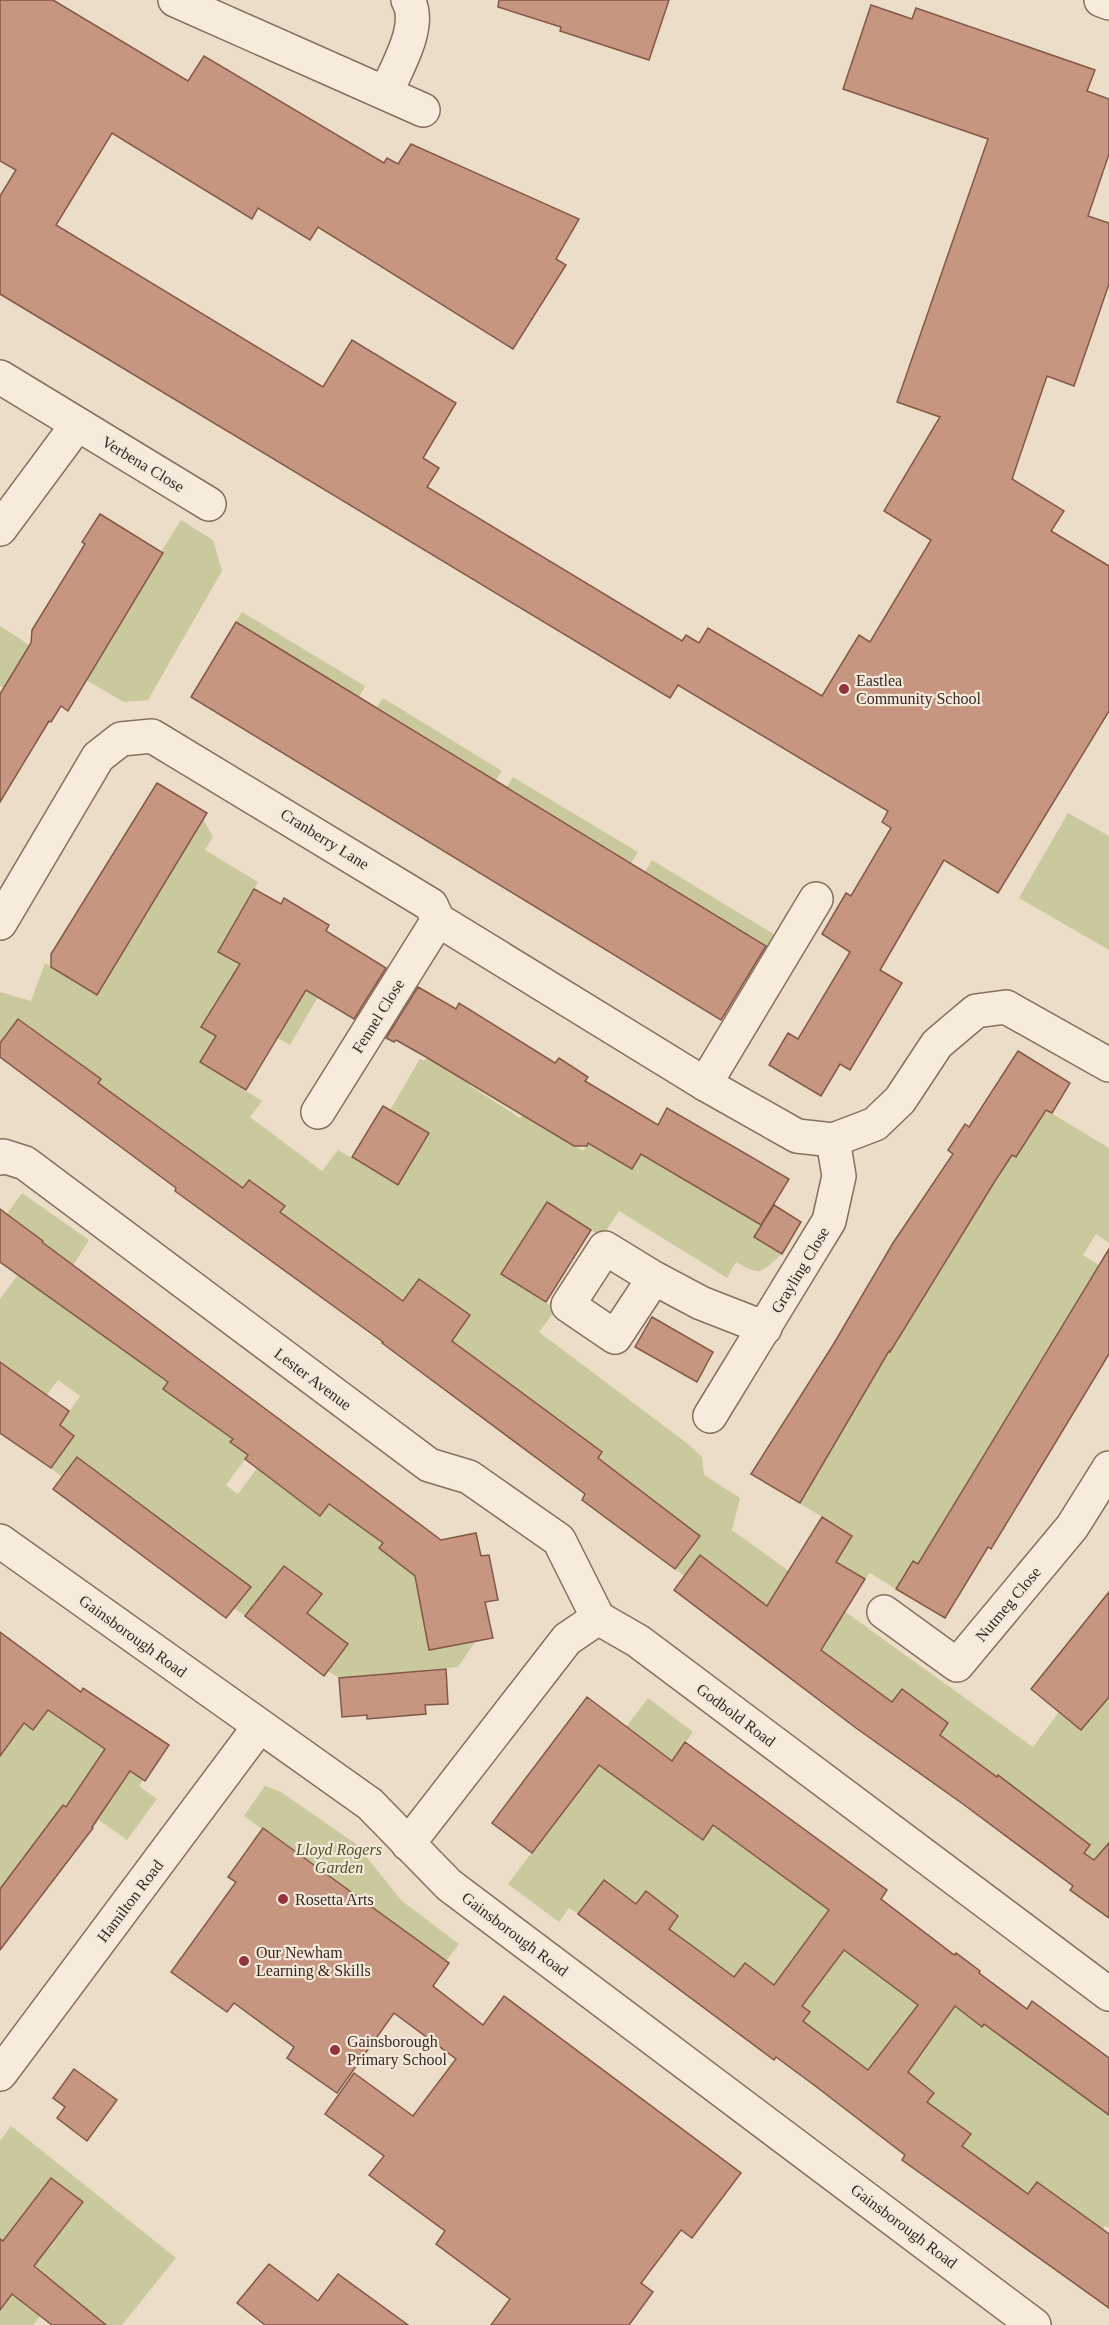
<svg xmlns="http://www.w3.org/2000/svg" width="1109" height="2325" font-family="'Times New Roman',serif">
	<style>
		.green { fill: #c9c99d }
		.building { fill: #c79681; stroke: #845846; stroke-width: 1.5; fill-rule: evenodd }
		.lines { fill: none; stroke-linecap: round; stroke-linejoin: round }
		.street-casing { stroke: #876f5f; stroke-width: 36 }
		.street { stroke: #f7ecdc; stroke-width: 33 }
		.poi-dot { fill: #92333e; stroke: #f4e8d8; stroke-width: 2 }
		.labels { text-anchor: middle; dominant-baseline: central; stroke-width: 4.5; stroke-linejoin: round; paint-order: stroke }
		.street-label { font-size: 16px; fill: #382a21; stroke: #f4e8d8 }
		.poi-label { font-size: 16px; fill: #382a21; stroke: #f4e8d8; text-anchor: start }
		.park-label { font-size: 16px; font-style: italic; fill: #4d5329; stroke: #f4e8d8 }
	</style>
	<rect width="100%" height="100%" fill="#ecddc9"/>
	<g class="green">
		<polygon points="181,520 213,540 222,571 148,700 124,702 86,680 163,553 161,552"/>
		<polygon points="242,612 365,686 359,697 236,622"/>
		<polygon points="0,626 31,646 5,689 0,686"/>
		<polygon points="383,698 502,771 496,780 377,707"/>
		<polygon points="513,777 638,852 631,863 507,787"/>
		<polygon points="1068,813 1109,836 1109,950 1019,898"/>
		<path d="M 203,819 L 213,837 L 205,850 L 258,882 L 218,952 L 322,990 L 290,1045 L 216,1002 L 201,1027 L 216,1036 L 200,1062 L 262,1101 L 250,1117 L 322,1171 L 338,1150 L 397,1185 L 429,1133 L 390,1110 L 420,1059 L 424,1061 L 431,1049 L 475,1076 L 469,1085 L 520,1118 L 544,1082 L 554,1134 L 583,1151 L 588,1144 L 631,1169 L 641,1154 L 761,1225 L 754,1237 L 782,1254 C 761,1272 762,1277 736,1262 L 727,1278 L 619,1211 L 602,1237 L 547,1202 L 502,1274 L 556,1309 L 539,1332 L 688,1444 L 702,1457 L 704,1475 L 740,1498 L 732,1530 L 1033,1747 L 1059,1712 L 1081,1730 L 1109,1696 L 1109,1871 L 1092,1859 L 1072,1886 L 1065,1880 L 1090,1845 L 998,1775 L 972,1810 L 963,1804 L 987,1770 L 940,1735 L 948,1723 L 868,1735 L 881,1694 L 799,1633 L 774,1666 L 767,1661 L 793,1626 L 701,1555 L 684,1576 L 675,1569 L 700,1536 L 607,1466 L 577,1488 L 602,1452 L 509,1384 L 473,1409 L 498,1374 L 452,1341 L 470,1314 L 419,1279 L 395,1312 L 383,1342 L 373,1335 L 399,1298 L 304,1229 L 278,1215 L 285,1205 L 250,1180 L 243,1188 L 176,1188 L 168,1182 L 191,1149 L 107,1089 L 85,1119 L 56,1047 L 18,1019 L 0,1043 L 0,992 L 31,1001 L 45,963 L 97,995 Z"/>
		<polygon points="652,860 775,935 768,947 645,872"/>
		<polygon points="1046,1110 1109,1148 1109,1243 1096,1234 1083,1255 1099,1265 918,1564 913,1561 896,1589 870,1573 865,1579 836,1562 852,1535 799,1503 885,1348 891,1352 972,1217 990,1178 996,1181 1012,1155 1016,1157"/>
		<polygon points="22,1193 89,1240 52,1299 157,1374 180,1344 190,1352 164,1389 220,1429 245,1394 259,1404 231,1442 248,1455 226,1485 238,1494 260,1464 291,1486 319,1449 332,1459 301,1501 319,1515 329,1504 382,1543 379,1548 404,1567 431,1532 437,1540 457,1645 475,1642 458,1667 339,1678 328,1671 348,1644 307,1613 321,1594 284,1566 245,1616 234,1608 250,1586 172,1526 147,1558 119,1489 77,1457 62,1477 51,1468 74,1436 60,1425 80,1396 58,1380 47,1395 5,1366 0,1373 0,1299 43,1241 7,1214"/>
		<polygon points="66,1685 61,1720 105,1749 98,1761 130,1771 143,1780 139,1786 157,1799 127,1840 99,1820 93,1828 63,1805 0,1889 0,1706 33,1730"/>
		<polygon points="648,1698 693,1732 645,1799 702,1840 713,1825 829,1910 806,1941 859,1929 862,1963 888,1983 955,2006 981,2026 984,2024 1109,2115 1109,2228 1105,2226 1094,2241 1069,2205 1037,2182 1028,2194 962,2146 971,2134 894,2146 934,2093 908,2072 913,2065 887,2046 868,2070 815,2030 787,2065 776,2057 810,2012 734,1977 669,1929 678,1916 646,1892 636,1904 604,1880 578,1914 569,1908 559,1922 508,1884"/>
		<polygon points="265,1786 281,1792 356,1844 402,1901 459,1944 446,1961 244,1816"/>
		<polygon points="11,2126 176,2258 122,2325 105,2325 62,2290 33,2325 0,2325 0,2141"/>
	</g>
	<g class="building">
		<polygon points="0,0 53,0 188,81 204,56 384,163 387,158 398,164 411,144 579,219 556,259 566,265 513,349 318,227 310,240 258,208 252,219 112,133 56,225 323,387 352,340 456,403 423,458 439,468 427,487 682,641 686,635 699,643 708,628 822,696 859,635 870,642 931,540 884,511 940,417 897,402 988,139 843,89 871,5 912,19 916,8 1095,70 1087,91 1109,99 1109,154 1088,216 1109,223 1109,284 1074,386 1047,376 1012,479 1064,511 1051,531 1109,566 1109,711 998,893 944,860 880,970 902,983 850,1070 840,1064 821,1096 769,1065 788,1033 798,1039 850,952 822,934 846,893 851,896 891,828 882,822 888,811 678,685 670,698 0,294 0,196 16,170 0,161"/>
		<polygon points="499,0 669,0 649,60 560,31 561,27 498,7"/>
		<polygon points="100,514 163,553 68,711 61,706 51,722 49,721 0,802 0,694 31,643 32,630 85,544 82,542"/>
		<polygon points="236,622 766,946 721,1020 191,697"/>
		<polygon points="157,783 207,813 97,995 51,967 51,954"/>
		<polygon points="254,889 281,904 284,898 329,925 326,931 386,968 354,1019 306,990 246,1090 200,1062 216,1036 201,1027 240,964 218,952"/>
		<polygon points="418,987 456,1009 459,1003 555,1063 559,1058 588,1077 585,1081 658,1125 667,1108 789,1179 761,1225 641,1154 632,1169 588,1143 587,1146 574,1146 426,1057 396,1040 394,1042 386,1038"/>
		<polygon points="18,1019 101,1079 98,1083 243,1188 249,1180 285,1206 280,1212 403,1301 419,1279 470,1315 452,1341 602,1452 598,1458 700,1536 675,1569 582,1500 585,1494 382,1343 383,1342 175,1191 176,1188 0,1057 0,1043"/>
		<polygon points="1018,1051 1070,1083 1052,1113 1046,1110 1016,1157 1012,1155 995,1181 890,1352 889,1351 800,1503 751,1474 833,1345 893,1243 953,1154 948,1150 965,1124 969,1127"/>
		<polygon points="383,1106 429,1133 398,1185 352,1157"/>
		<polygon points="547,1202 591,1230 546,1302 501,1274"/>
		<polygon points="774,1205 801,1222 782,1254 754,1237"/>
		<polygon points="0,1209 43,1241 42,1242 441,1540 476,1533 481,1556 489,1555 498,1600 485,1602 493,1638 429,1650 415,1576 379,1548 383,1543 329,1504 320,1516 245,1459 248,1455 230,1442 233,1439 163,1389 168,1382 0,1262"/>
		<polygon points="1109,1249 1109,1354 991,1549 988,1547 945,1618 896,1589 913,1561 918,1564"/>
		<polygon points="652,1317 713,1352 697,1382 635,1347"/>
		<polygon points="0,1362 69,1411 60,1425 74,1436 51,1468 0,1433"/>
		<polygon points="77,1457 251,1587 226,1618 53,1489"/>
		<polygon points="822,1517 852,1536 836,1562 865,1579 821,1650 892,1702 902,1689 948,1723 940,1735 997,1777 998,1775 1090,1845 1084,1853 1094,1860 1109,1843 1109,1918 1070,1890 1073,1886 963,1804 856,1728 674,1590 700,1555 767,1606"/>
		<polygon points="284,1566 322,1594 307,1613 348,1644 324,1676 245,1616"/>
		<polygon points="1109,1592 1109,1697 1081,1730 1031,1689"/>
		<polygon points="0,1632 81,1692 83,1688 169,1745 145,1781 130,1771 92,1827 93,1828 0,1950 0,1889 63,1805 66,1807 105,1749 48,1710 33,1730 24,1723 0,1756"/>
		<polygon points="446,1669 448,1704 425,1705 426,1714 367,1719 367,1715 342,1717 339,1678"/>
		<path d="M 587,1697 L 672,1761 L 685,1742 L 887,1890 L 881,1899 L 953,1954 L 955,1955 L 956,1953 L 980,1971 L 979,1973 L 1027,2009 L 1032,2001 L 1109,2058 L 1109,2115 L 984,2024 L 982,2027 L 955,2006 L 908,2072 L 934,2093 L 927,2102 L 971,2134 L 962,2146 L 1028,2194 L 1037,2182 L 1109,2234 L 1109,2308 L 902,2160 L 905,2155 L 814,2085 L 776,2057 L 774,2060 L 578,1914 L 604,1880 L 636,1904 L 646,1891 L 678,1916 L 669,1929 L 702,1953 L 734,1977 L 745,1963 L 774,1985 L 829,1910 L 713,1825 L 703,1840 L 599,1765 L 532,1853 L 492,1823 ZM 844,1950 L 918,2005 L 868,2070 L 803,2021 L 810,2012 L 802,2006 Z"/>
		<polygon points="263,1828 449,1963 433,1986 483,2025 504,1996 741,2173 692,2238 681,2230 641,2283 653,2292 629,2325 491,2325 510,2299 436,2244 445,2231 369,2175 384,2156 325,2114 354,2073 413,2116 456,2059 394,2013 337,2093 287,2058 294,2047 234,2003 227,2012 171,1972 236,1882 228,1877"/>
		<polygon points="74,2069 117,2100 87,2141 57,2118 65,2107 53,2098"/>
		<polygon points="51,2178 83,2202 34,2266 106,2325 52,2325 12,2294 0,2310 0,2239 3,2241"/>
		<polygon points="269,2264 318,2301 338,2274 408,2325 265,2325 237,2303"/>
	</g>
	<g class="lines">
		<defs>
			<g id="street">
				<polyline points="175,0 423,110"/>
				<polyline points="1101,0 1109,3"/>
				<path d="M 386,93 C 396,68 423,26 408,0"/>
				<polyline points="0,377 209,504"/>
				<polyline points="0,529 77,425"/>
				<polyline points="0,923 98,757 121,739 152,736 431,905 438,920 705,1084 797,1136 833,1140 875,1124 900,1100 937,1044 976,1011 1006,1007 1109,1065"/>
				<polyline points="705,1084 816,899"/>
				<polyline points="318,1112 438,920"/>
				<polyline points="0,1158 3,1156 25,1163 429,1465 469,1477 559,1540 598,1618"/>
				<polyline points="654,1278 615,1337 568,1305 605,1248 654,1278 701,1303 765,1328"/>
				<polyline points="710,1416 829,1221 839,1176 833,1140"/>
				<polyline points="0,1541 370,1804 449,1885 1034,2325"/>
				<polyline points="884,1612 957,1665 1072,1527 1109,1468"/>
				<polyline points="408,1844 567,1639 598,1618 638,1641 1109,1994"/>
				<polyline points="0,2074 259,1727"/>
			</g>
		</defs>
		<use href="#street" class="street-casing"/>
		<use href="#street" class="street"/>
	</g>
	<g class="poi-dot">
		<circle cx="844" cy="689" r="6"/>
		<circle cx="283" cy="1899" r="6"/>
		<circle cx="244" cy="1961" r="6"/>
		<circle cx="335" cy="2050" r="6"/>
	</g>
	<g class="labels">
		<g class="street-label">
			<text transform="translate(143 464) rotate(31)">Verbena Close</text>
			<text transform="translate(325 839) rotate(32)">Cranberry Lane</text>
			<text transform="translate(378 1016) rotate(-58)">Fennel Close</text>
			<text transform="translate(800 1270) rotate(-59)">Grayling Close</text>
			<text transform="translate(313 1379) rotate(37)">Lester Avenue</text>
			<text transform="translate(1008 1604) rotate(-50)">Nutmeg Close</text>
			<text transform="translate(133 1636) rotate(36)">Gainsborough Road</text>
			<text transform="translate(736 1715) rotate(37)">Godbold Road</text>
			<text transform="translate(130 1901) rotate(-53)">Hamilton Road</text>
			<text transform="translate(515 1934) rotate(37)">Gainsborough Road</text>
			<text transform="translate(904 2226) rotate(37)">Gainsborough Road</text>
		</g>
		<g class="poi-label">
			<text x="856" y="680">Eastlea<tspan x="856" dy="18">Community School</tspan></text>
			<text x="295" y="1899">Rosetta Arts</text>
			<text x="256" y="1952">Our Newham<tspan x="256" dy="18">Learning &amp; Skills</tspan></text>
			<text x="347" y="2041">Gainsborough<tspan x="347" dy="18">Primary School</tspan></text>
		</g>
		<g class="park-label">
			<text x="339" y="1849">Lloyd Rogers<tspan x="339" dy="18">Garden</tspan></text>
		</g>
	</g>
</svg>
